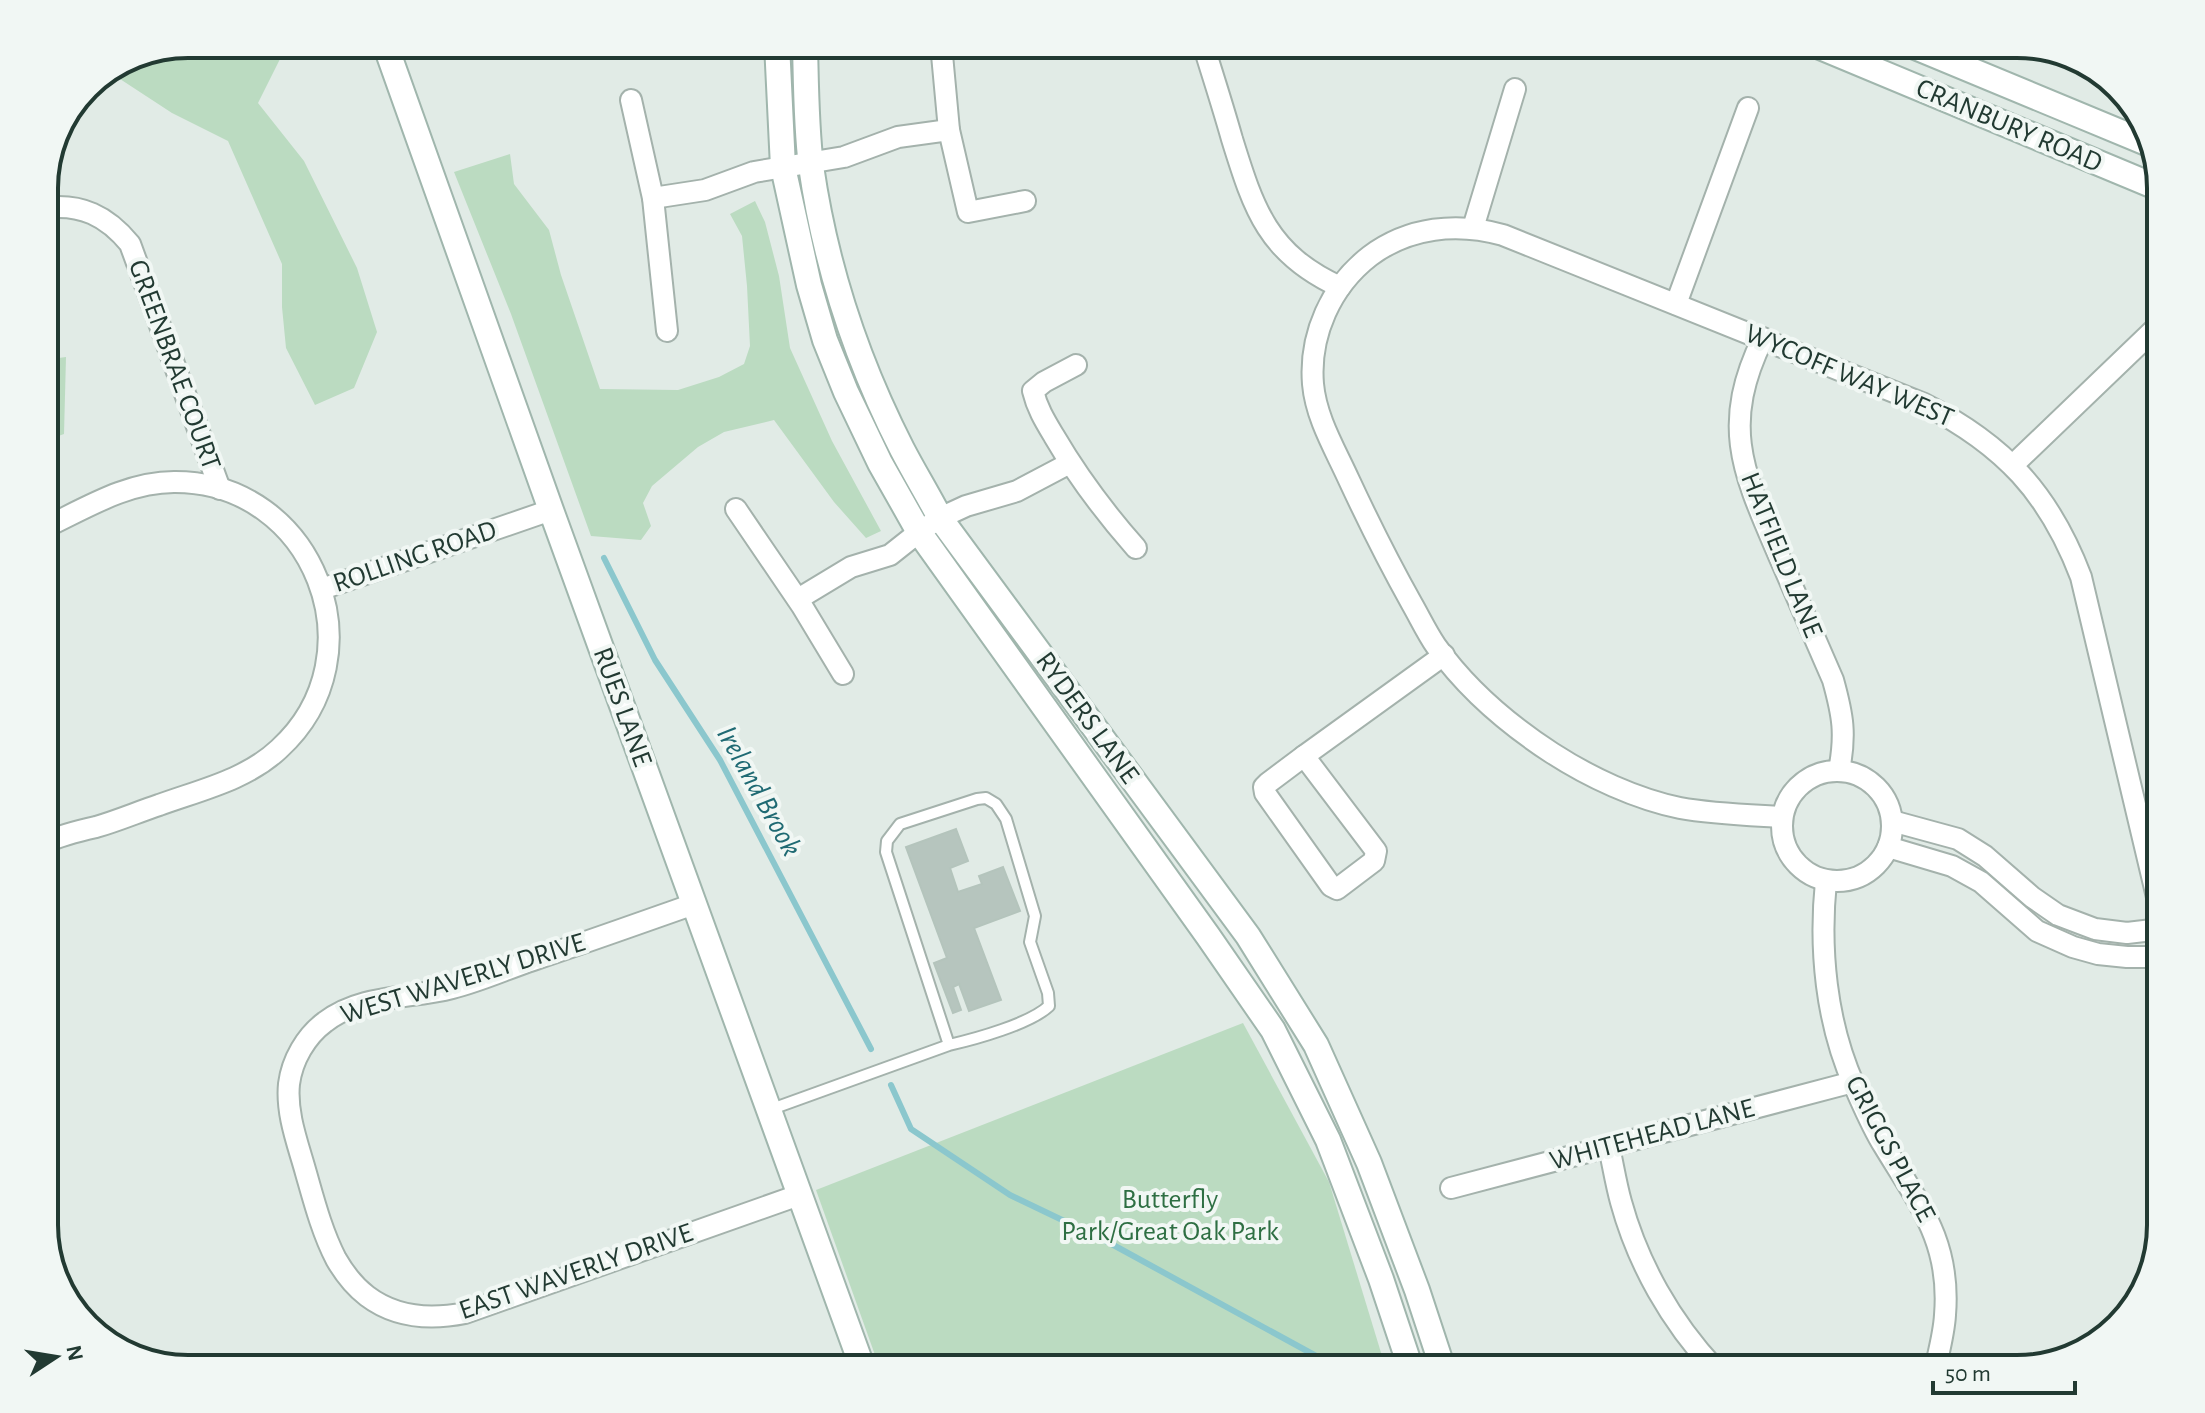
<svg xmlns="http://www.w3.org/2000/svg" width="2205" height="1413" font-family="'Alegreya Sans',sans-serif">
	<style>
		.green { fill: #bbdbc1 }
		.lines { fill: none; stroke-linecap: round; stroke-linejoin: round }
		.stream { stroke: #8bc7cd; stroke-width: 6 }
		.building { fill: #b6c5be; stroke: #b4c4bc; stroke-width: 2 }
		.lane-casing { stroke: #a4b2ac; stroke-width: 14 }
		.street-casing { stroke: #a4b2ac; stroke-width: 24 }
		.secondary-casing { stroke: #a0b6ad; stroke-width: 28 }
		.lane { stroke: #fff; stroke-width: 10 }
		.street { stroke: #fff; stroke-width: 20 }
		.secondary { stroke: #fff; stroke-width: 24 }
		.labels { text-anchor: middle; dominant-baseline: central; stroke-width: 8; stroke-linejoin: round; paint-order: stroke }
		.street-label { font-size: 28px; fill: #223a32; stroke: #f1f7f4 }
		.park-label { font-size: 28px; fill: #2e6f43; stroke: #f1f7f4 }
		.water-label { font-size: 30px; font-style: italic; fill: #1f6a73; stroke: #f1f7f4 }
		.rim { fill: none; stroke: #223a32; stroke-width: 4 }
	</style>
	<rect width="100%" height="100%" fill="#e1ebe6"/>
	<g class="green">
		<polygon points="188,44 277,44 281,57 258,103 304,161 357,268 377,332 354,388 315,405 286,348 282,307 282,264 228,141 172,113 120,79 95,80 133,55"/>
		<polygon points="510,154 514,184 549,230 561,275 600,389 678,390 719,377 744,364 750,346 747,286 742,236 730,214 755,201 765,222 779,276 790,348 832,441 881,531 866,538 834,502 774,420 724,432 698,447 652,486 643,503 651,526 641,540 591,536 511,314 454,172"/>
		<polygon points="66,357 64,434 44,441 44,360"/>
		<polygon points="1243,1023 1329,1182 1386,1369 880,1369 816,1190"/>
	</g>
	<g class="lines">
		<g class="stream">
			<polyline points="604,558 655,660 720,760 871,1049"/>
			<polyline points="891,1085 911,1129 1010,1195 1106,1241 1340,1369"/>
		</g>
	</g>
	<polygon class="building" points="956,829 968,861 950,868 958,892 982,884 979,876 1003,867 1020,911 974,928 1001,1000 969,1011 959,984 953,987 961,1010 953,1013 934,963 947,958 906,847"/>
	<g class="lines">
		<defs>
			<path id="lane" d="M 769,1110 L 949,1045 C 975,1039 1030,1024 1049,1006 L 1048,993 L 1030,942 L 1035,916 L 1006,819 L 996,804 L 986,798 L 977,799 L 900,824 L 887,841 L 886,852 L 949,1045"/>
			<g id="street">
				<polyline points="941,44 949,130 968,212 1025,201"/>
				<path d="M 1203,44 C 1213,76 1223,107 1232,139 C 1254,210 1268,254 1340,287"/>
				<polyline points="631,100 653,198 667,331"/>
				<polyline points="653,198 705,190 754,172 844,157 898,137 949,130"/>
				<path d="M 44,208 C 81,203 107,216 130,244 L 220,489"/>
				<polyline points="1473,228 1515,89"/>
				<polyline points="1676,304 1748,108"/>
				<path d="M 1763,338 C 1720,426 1743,472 1779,556 C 1797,597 1815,639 1833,680 C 1843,716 1846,734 1839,771"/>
				<path d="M 1076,365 L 1044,382 L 1033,391 C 1037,408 1045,421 1054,436 C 1078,477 1105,513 1136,548"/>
				<polyline points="2013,465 2160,324"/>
				<polyline points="736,509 802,606 843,674"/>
				<path d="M 44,528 C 86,508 127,482 174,482 C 314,481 382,655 279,749 C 246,780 200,790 159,805 C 138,812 117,821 96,827 C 78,831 61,835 44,843"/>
				<polyline points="322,589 551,510"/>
				<polyline points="798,599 851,567 890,555 919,532 940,518 966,506 1017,491 1070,463"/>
				<polygon points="1304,756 1376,851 1374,861 1337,889 1331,886 1265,793 1264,787 1268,783"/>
				<polyline points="1304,756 1444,655"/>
				<circle cx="1837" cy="826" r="55"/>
				<path d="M 1782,817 C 1748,815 1713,814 1680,808 C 1636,799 1589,777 1552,753 C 1509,725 1466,688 1436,646 C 1427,633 1420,618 1412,604 C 1389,563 1369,523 1349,480 C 1335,449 1316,418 1313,384 C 1309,335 1331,286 1370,256 C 1409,227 1457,222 1503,235 L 1924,404 C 2004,445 2049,493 2081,577 L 2161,914"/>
				<polyline points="1892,821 1958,839 1985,856 2032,897 2058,915 2095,929 2127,933 2161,929"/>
				<polyline points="1888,847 1952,866 1981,882 2037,931 2073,947 2098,954 2127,957 2161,957"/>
				<path d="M 1826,881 C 1819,949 1826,1022 1854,1085 C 1863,1105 1872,1127 1884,1146 C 1919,1204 1951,1242 1945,1315 C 1944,1333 1939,1351 1935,1369"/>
				<path d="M 694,904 C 640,923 587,942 533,960 C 506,969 480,981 452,988 C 410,999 361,994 325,1022 C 306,1036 292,1060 289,1084 C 286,1114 298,1144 306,1173 C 314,1201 322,1232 336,1259 C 344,1273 354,1286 367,1296 C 396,1318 430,1320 465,1313 L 799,1195"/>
				<path d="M 1609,1147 C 1613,1165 1616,1184 1621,1202 C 1638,1264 1671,1322 1715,1369"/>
				<polyline points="1451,1188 1853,1082"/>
			</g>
			<g id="secondary">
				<polyline points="385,44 551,510 863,1369"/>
				<polyline points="777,44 783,167 809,285 825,340 846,392 880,463 919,532 1208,936 1273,1030 1328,1140 1381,1279 1411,1369"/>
				<path d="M 805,44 C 806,84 806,126 811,166 C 825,263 857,361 902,449 C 914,472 928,495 940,518 L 1248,936 L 1316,1045 L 1369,1163 L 1417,1290 L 1443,1369"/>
				<polyline points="1813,44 2161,189"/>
				<polyline points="1908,44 2149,144"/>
			</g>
		</defs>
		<use href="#lane" class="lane-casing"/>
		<use href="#street" class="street-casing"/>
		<use href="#secondary" class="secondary-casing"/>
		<use href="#lane" class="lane"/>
		<use href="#street" class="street"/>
		<use href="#secondary" class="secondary"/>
	</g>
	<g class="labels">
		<g class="street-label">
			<text transform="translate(2009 126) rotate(23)">CRANBURY ROAD</text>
			<text transform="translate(174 365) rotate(70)">GREENBRAE COURT</text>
			<text transform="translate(1849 376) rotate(23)">WYCOFF WAY WEST</text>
			<text transform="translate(1781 555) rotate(68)">HATFIELD LANE</text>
			<text transform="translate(415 557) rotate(-19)">ROLLING ROAD</text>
			<text transform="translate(622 707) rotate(70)">RUES LANE</text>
			<text transform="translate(1087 718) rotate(54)">RYDERS LANE</text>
			<text transform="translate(463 979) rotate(-17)">WEST WAVERLY DRIVE</text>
			<text transform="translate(1652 1135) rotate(-15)">WHITEHEAD LANE</text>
			<text transform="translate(1890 1149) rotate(62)">GRIGGS PLACE</text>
			<text transform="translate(576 1272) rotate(-19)">EAST WAVERLY DRIVE</text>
		</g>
		<g class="park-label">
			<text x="1170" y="1200">Butterfly<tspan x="1170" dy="32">Park/Great Oak Park</tspan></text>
		</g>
		<g class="water-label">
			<text transform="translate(759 791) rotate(61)">Ireland Brook</text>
		</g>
	</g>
	<path d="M0 0H2205V1413H0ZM188 58H2017A130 130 0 0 1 2147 188V1225A130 130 0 0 1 2017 1355H188A130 130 0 0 1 58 1225V188A130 130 0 0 1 188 58Z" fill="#f1f7f4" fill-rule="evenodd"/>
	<path class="rim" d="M188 58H2017A130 130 0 0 1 2147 188V1225A130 130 0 0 1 2017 1355H188A130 130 0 0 1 58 1225V188A130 130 0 0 1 188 58Z"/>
	<g transform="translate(56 1357) rotate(78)" stroke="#f1f7f4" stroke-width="6" paint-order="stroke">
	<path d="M0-6L14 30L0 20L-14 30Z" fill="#223a32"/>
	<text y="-12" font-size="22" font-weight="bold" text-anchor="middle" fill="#223a32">N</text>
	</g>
	<path d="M1933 1381v12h142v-12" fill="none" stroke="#223a32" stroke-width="4"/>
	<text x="1945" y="1381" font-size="24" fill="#223a32" stroke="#f1f7f4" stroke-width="6" paint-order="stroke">50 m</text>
</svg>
